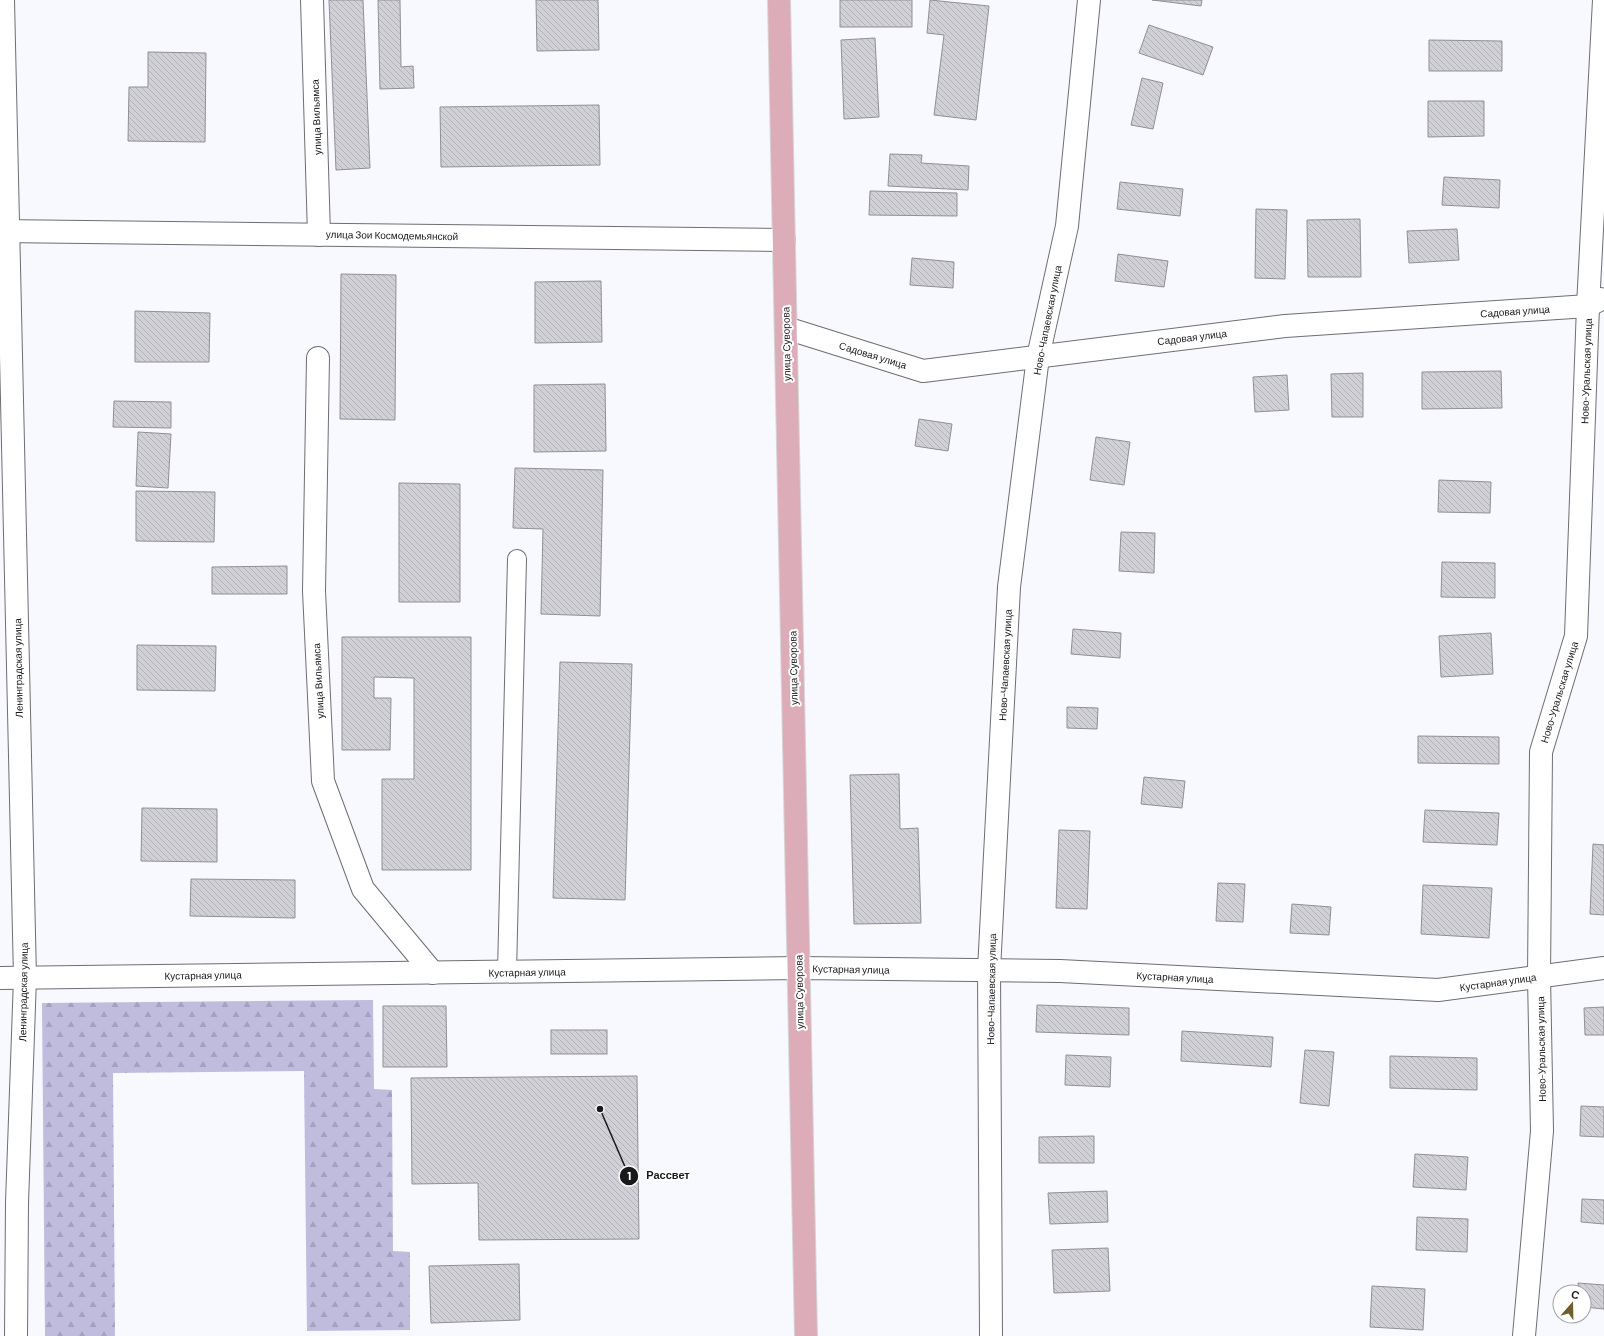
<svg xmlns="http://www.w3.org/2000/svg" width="1604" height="1336" font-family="Barlow,sans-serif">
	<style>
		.forest { fill: url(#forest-firs) }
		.building { fill: url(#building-back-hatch); stroke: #8f8f95 }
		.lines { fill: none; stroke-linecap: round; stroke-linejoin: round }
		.lane-casing { stroke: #6e6d73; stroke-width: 20 }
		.street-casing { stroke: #6e6d73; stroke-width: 24 }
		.primary-casing { stroke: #d6d6d6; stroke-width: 24 }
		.lane { stroke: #fff; stroke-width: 18 }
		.street { stroke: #fff; stroke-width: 22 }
		.primary { stroke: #dcacb8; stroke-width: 22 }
		.labels { text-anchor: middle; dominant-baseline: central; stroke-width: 4; stroke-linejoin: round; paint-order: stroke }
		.street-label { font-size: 10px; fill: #19191c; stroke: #fff }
		.leader { fill: none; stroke: #19191c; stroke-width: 1.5 }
		.callout-dot { fill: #19191c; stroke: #fff; stroke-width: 1.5 }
		.mark-label { font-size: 12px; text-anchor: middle; font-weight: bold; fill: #fff }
		.callout-label { font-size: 11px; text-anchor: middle; font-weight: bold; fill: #19191c; stroke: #fff; stroke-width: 4; stroke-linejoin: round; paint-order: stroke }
	</style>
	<defs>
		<pattern id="forest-firs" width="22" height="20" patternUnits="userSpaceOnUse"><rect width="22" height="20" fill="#bfbcde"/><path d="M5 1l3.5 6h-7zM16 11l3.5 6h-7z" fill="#a4a1be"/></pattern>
		<pattern id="building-back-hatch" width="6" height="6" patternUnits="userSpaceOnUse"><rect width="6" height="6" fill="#d0d0d6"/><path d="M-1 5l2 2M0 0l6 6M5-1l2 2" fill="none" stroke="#b2b2b7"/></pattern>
	</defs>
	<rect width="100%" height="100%" fill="#f8f8ff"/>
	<polygon class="forest" points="373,1000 374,1089 392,1090 393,1251 410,1252 410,1330 307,1331 304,1071 113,1073 115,1336 45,1336 42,1003"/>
	<g class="building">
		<polygon points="329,0 363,0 370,168 336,170"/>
		<polygon points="378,0 400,0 401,67 413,66 414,88 380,89"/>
		<polygon points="536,0 598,0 599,50 537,51"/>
		<rect x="840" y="0" width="72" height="27"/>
		<polygon points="930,0 989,6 976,120 934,115 944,35 927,33"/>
		<polygon points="1152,0 1202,0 1201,6"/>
		<polygon points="1149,25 1213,47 1203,75 1139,53"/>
		<polygon points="875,38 879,117 844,119 841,40"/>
		<polygon points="1429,40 1502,41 1502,71 1429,71"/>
		<polygon points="148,52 206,53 205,142 128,141 129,87 148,87"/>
		<polygon points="1142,78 1163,83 1153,129 1131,125"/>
		<polygon points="1428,101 1484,101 1484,136 1428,137"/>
		<polygon points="599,105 600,165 441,167 440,107"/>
		<polygon points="890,154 922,155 921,163 969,166 968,190 888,186"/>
		<polygon points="1444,177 1500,180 1499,208 1442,205"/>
		<polygon points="1120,182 1183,189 1180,216 1117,209"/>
		<polygon points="870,191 957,193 957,216 869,215"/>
		<polygon points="1256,209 1287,210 1285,279 1255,278"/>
		<polygon points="1360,219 1361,277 1308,277 1307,220"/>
		<polygon points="1457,229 1459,260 1409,263 1407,231"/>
		<polygon points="1118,254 1168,261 1164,287 1115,281"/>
		<polygon points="912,258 954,262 953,288 910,285"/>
		<polygon points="341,274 396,275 395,420 340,419"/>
		<polygon points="601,281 602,342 535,343 535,282"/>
		<polygon points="135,311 210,313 209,362 135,362"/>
		<polygon points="1501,371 1502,408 1422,409 1422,372"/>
		<polygon points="1363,373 1363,417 1332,417 1331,374"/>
		<polygon points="1287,375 1289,410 1255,412 1253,377"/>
		<polygon points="605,384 606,451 534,452 534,385"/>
		<polygon points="114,401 171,402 171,428 113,427"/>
		<polygon points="919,419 952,424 948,451 915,446"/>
		<polygon points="138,432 171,434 168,488 136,486"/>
		<polygon points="1096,437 1130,442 1124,485 1090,480"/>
		<polygon points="515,468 603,470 600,616 541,614 543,529 513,528"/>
		<polygon points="1439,480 1491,482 1490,513 1438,512"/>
		<polygon points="399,483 460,484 460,602 399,602"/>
		<polygon points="136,491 215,492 214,542 136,541"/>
		<polygon points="1121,532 1155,533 1154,573 1119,571"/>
		<polygon points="1442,562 1495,563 1495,598 1441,597"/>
		<polygon points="287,566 287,594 212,594 212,567"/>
		<polygon points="1073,629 1121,633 1120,658 1071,654"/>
		<polygon points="1491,633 1493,674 1441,677 1439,636"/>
		<polygon points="342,637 471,637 471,870 382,870 382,779 414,779 414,678 374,677 374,698 391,698 390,750 342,750"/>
		<polygon points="137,645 216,646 215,691 137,690"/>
		<polygon points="560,662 632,664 625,900 553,898"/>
		<polygon points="1067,707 1098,708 1097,729 1067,728"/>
		<polygon points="1418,736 1499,737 1499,764 1418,763"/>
		<polygon points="899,774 900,829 918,828 921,923 854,924 850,775"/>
		<polygon points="1144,777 1185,781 1182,808 1141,804"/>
		<polygon points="142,808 217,809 217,862 141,861"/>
		<polygon points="1425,810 1499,813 1497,845 1423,842"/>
		<polygon points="1059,830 1090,831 1087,909 1056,908"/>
		<polygon points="1593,844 1604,845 1604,915 1590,914"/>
		<polygon points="191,879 295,880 295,918 190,916"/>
		<polygon points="1218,883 1245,884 1243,922 1216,921"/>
		<polygon points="1423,885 1492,888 1489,938 1421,934"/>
		<polygon points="1292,904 1331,907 1329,935 1290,933"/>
		<polygon points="1037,1005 1129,1008 1129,1035 1036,1032"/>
		<polygon points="383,1006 446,1006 447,1067 383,1067"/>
		<polygon points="1604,1007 1604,1035 1585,1035 1584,1008"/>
		<rect x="551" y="1030" width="56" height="24"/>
		<polygon points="1182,1031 1273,1037 1271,1067 1181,1061"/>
		<polygon points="1305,1050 1334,1052 1329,1106 1300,1103"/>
		<polygon points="1066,1055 1111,1057 1110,1087 1065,1085"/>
		<polygon points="1390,1056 1477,1058 1477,1090 1390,1088"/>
		<polygon points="637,1076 639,1239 479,1240 478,1183 412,1184 411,1078"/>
		<polygon points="1581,1106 1604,1107 1604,1137 1580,1136"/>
		<polygon points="1094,1136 1094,1163 1039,1163 1039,1137"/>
		<polygon points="1415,1154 1468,1157 1466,1190 1413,1187"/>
		<polygon points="1107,1191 1108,1222 1050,1224 1048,1193"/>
		<polygon points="1582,1199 1604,1200 1604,1224 1581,1222"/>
		<polygon points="1417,1217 1468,1219 1467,1252 1416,1250"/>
		<polygon points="1108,1248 1110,1291 1054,1293 1052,1250"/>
		<polygon points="519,1264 520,1320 431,1323 429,1266"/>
		<polygon points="1578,1283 1604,1285 1604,1309 1584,1307 1584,1292 1578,1292"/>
		<polygon points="1372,1286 1425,1289 1423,1330 1370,1327"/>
	</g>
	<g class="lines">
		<defs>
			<polyline id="lane" points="507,972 517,559"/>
			<g id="street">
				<polyline points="3,0 25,978 17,1203 16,1336"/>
				<polyline points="312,0 319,235"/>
				<polyline points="0,231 784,240"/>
				<polyline points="786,328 923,371 1285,326 1588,306 1601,299"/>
				<polyline points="318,358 314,591 323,781 363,889 433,973"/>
				<polyline points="0,978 799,968 1060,971 1438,990 1604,968"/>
				<polyline points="991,1336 989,970 1009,587 1038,357 1067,226 1089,0"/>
				<polyline points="1524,1336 1542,1131 1539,977 1541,752 1576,636 1588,306 1604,0"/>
			</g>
			<polyline id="primary" points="779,0 806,1336"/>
		</defs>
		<use href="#lane" class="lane-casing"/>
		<use href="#street" class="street-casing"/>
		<use href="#primary" class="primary-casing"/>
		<use href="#lane" class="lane"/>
		<use href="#street" class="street"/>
		<use href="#primary" class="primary"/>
	</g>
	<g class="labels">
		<g class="street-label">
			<text transform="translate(316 117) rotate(-92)">улица Вильямса</text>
			<text transform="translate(392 235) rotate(1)">улица Зои Космодемьянской</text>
			<text transform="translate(1515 311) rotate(-4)">Садовая улица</text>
			<text transform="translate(1047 320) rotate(-79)">Ново-Чапаевская улица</text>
			<text transform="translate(1192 337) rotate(-7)">Садовая улица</text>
			<text transform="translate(786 344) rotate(-91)">улица Суворова</text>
			<text transform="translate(873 355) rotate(17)">Садовая улица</text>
			<text transform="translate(1586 371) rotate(-88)">Ново-Уральская улица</text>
			<text transform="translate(1005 665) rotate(-87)">Ново-Чапаевская улица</text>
			<text transform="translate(18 668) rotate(-91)">Ленинградская улица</text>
			<text transform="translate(793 668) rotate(-91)">улица Суворова</text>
			<text transform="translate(318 681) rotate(-93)">улица Вильямса</text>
			<text transform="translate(1559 692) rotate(-73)">Ново-Уральская улица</text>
			<text transform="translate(851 969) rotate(1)">Кустарная улица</text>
			<text transform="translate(527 972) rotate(-1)">Кустарная улица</text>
			<text transform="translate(203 975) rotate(-1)">Кустарная улица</text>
			<text transform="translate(1175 977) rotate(3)">Кустарная улица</text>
			<text transform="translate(1498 982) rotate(-8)">Кустарная улица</text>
			<text transform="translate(991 989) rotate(-89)">Ново-Чапаевская улица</text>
			<text transform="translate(23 992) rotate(-89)">Ленинградская улица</text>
			<text transform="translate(799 992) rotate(-91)">улица Суворова</text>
			<text transform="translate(1541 1049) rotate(-91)">Ново-Уральская улица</text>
		</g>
	</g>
	<path class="leader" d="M600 1109L629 1176"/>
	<g class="callout-dot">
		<circle cx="600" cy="1109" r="4"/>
		<circle cx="629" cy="1176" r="10"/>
	</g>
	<g class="mark-label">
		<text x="629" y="1180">1</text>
	</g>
	<g class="callout-label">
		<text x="668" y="1179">Рассвет</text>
	</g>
	<g transform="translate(1572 1304) rotate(20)"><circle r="19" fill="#ffffff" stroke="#a3a3a4"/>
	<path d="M0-3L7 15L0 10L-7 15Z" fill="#705e2c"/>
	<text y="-6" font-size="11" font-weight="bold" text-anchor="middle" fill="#19191c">С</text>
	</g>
</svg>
